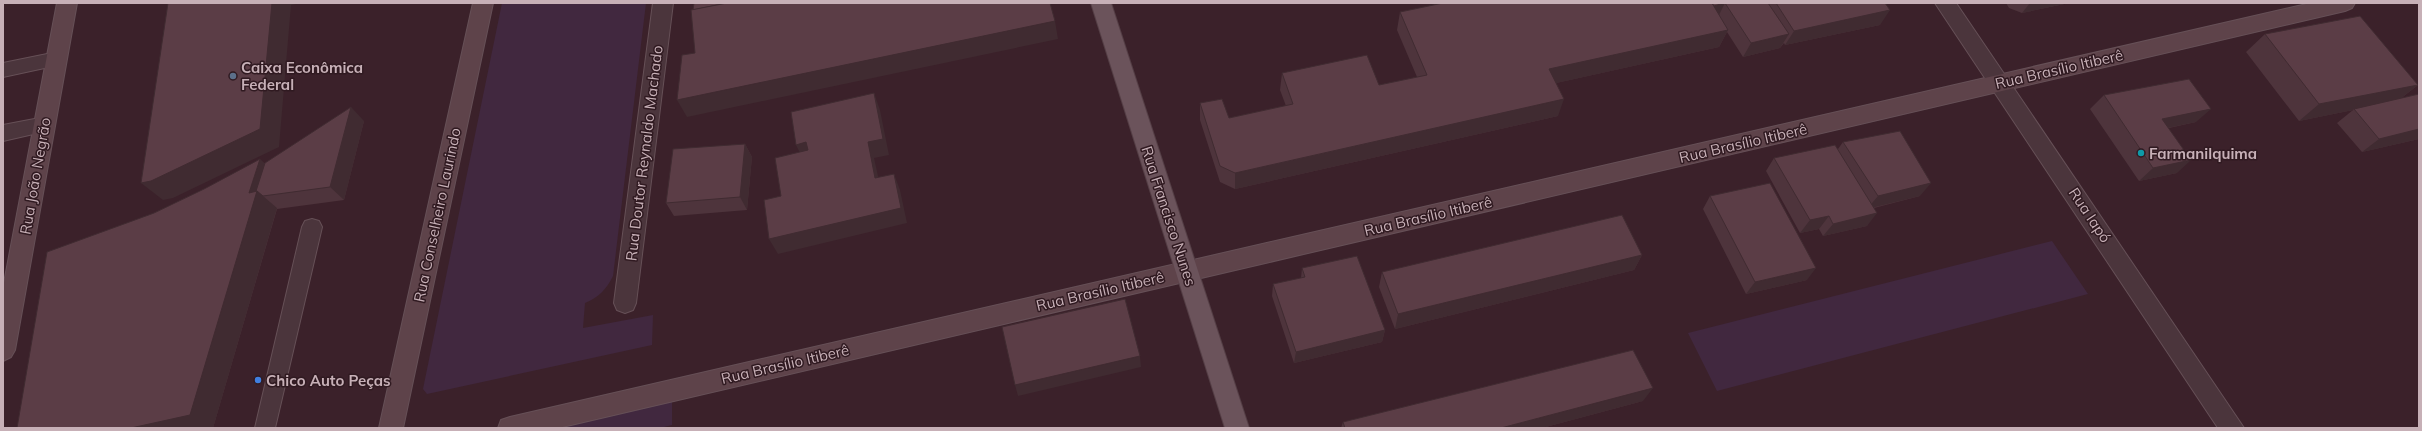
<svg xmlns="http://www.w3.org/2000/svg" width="2422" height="431" font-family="Mulish,sans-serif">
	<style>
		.green { fill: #41283f }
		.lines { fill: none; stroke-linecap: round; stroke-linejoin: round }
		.service-casing { stroke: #665057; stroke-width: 2 }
		.minor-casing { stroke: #665057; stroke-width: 2 }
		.secondary-casing { stroke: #665057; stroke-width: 2 }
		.primary-casing { stroke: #543e45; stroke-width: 2 }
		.service { fill: #4b353c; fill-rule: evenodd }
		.minor { fill: #4b353c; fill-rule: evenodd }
		.secondary { fill: #5e434a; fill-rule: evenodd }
		.primary { fill: #6b535b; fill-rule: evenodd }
		.wall { fill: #4e343c }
		.shaded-wall { fill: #402b31 }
		.building { fill: #5b3d46; stroke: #402b31 }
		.service-dot { fill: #5c6f8a; stroke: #301a21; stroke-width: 1.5 }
		.culture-dot { fill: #0f9aa8; stroke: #301a21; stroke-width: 1.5 }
		.shop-dot { fill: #3f7fe0; stroke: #301a21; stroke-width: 1.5 }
		.labels { text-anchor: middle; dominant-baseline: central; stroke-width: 3; stroke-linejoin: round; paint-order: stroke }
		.poi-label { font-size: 15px; font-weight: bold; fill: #c7b0b7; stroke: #301a21; text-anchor: start }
		.street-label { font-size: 15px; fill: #c7b0b7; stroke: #301a21 }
	</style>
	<rect width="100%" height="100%" fill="#3b212a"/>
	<g class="green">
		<path d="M 502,3 L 646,3 L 613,276 C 606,290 599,297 585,303 L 583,328 L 653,315 L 652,345 L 427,394 L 423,389 Z"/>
		<polygon points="2052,241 2088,294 1717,391 1688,333"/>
		<polygon points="672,398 672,425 660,428 539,428"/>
	</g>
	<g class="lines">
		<defs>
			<g id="service">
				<polygon points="57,52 63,54 66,59 63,64 3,77 3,63"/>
				<polygon points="45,117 51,120 54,125 51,130 3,141 3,125"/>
				<polygon points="312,219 319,221 322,227 275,428 255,428 302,227 305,221"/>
			</g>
			<g id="minor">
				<polygon points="653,3 673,3 636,303 633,310 625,313 617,310 614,303"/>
				<polygon points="1935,3 1956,3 2244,428 2218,428"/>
			</g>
			<g id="secondary">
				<polygon points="57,3 77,3 15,350 11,357 3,361 3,288"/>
				<polygon points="473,3 493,3 403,428 379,428"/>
				<polygon points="2311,3 2355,3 2352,8 2345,11 558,428 498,428 501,420 510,417"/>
			</g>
			<polygon id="primary" points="1091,3 1111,3 1249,428 1225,428"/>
		</defs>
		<use href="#service" class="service-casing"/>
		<use href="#minor" class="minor-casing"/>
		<use href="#secondary" class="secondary-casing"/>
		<use href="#primary" class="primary-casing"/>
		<use href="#service" class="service"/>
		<use href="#minor" class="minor"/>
		<use href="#secondary" class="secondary"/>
		<use href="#primary" class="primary"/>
	</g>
	<g class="wall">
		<polygon points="1443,3 1885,3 1880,25 1785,45 1784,43 1780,48 1743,57 1727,32 1719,47 1556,83 1558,116 1235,189 1220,182 1200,120 1200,103 1229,118 1286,106 1280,90 1282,73 1379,85 1417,77 1397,30 1400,12"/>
		<polygon points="2006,3 2069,3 2022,13 2009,8"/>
		<polygon points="2265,34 2418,85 2400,99 2419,94 2419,139 2362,152 2337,123 2353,110 2299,121 2246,52"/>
		<polygon points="2104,95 2196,122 2169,128 2177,173 2139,181 2090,109"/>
		<polygon points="364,121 344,200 277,209 213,428 17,428 154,213 204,189"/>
		<polygon points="1843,142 1920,196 1874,208 1867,226 1823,236 1819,229 1800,233 1766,171 1774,158 1838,149"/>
		<polygon points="745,144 752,157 747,210 674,216 666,203"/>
		<polygon points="1710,196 1807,280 1746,294 1703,209"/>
		<polygon points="1642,255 1634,270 1395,329 1379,287 1382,272"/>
		<polygon points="1302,268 1385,330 1382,342 1294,363 1272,296 1273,284 1301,278"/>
		<polygon points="1643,401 1542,428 1341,428 1343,422"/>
	</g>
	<g class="shaded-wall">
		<polygon points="272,3 302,3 291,5 279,147 173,198 163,200 141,183"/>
		<polygon points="1725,3 1718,17 1714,6"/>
		<polygon points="2030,3 2069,3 2022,13"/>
		<polygon points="1890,10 1880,25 1785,45 1794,31"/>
		<polygon points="1055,21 1058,39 687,117 677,100"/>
		<polygon points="1728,30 1719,47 1543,86 1549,69"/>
		<polygon points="1789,34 1780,48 1743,57 1751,43"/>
		<polygon points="2418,85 2396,102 2354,109 2353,110 2299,121 2319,104"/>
		<polygon points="874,93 880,110 889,155 874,158 882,194 875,178 868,142"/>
		<polygon points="1564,99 1558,116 1235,189 1235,173"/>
		<polygon points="351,107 364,121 344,200 330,187"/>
		<polygon points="2211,109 2196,122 2148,132 2162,119"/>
		<polygon points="2419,129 2419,139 2362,152 2379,139"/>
		<polygon points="806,142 814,159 804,161 796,145"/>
		<polygon points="745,144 752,157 747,210 740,197"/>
		<polygon points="260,159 279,176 263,196 277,208 213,428 131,428 249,193"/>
		<polygon points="2191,160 2177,173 2139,181 2153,168"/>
		<polygon points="894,174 900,190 907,223 778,254 769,239"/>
		<polygon points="1931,183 1920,196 1867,209 1878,196"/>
		<polygon points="1877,213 1867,226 1823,236 1833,224"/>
		<polygon points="1829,216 1819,229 1800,233 1810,220"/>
		<polygon points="1642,255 1634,270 1395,329 1398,314"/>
		<polygon points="1816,268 1807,280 1746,294 1755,282"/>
		<polygon points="1385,330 1382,342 1294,363 1296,352"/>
		<polygon points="1140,356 1141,367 1018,396 1015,385"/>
		<polygon points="1653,388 1643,401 1542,428 1501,428"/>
	</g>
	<g class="building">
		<polygon points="168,3 272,3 260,129 151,181 141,183"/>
		<polygon points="694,3 727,3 693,10"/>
		<polygon points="727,3 1050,3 1055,21 677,100 682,55 695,53 691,10"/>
		<polygon points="1443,3 1712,3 1728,30 1549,69 1564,99 1235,173 1220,166 1200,103 1222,99 1229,118 1293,104 1282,73 1367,55 1379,85 1427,75 1400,12"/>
		<polygon points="1712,3 1724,3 1714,6"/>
		<polygon points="1725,3 1768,3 1789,34 1751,43"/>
		<polygon points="1776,3 1885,3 1890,10 1794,31"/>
		<polygon points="2360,16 2418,85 2319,104 2265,34"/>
		<polygon points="2189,79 2211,109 2162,119 2191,160 2153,168 2104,95"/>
		<polygon points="874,93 883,139 868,142 875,178 894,174 901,208 769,239 764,200 781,196 775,158 808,150 806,142 796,145 791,112"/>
		<polygon points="2419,94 2419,129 2379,139 2354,109"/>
		<polygon points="351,107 330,187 263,196 257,191 256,191 265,163"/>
		<polygon points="1900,131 1931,183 1878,196 1843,142"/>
		<polygon points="745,144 740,197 666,203 673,149"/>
		<polygon points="1835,145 1877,213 1833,224 1829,216 1810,220 1774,158"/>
		<polygon points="260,159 249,193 257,191 190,415 131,428 17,428 47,252 154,213 204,189"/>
		<polygon points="1770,183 1816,268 1755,282 1710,196"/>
		<polygon points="1622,215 1642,255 1398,314 1382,272"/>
		<polygon points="1357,256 1385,330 1296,352 1273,284 1305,277 1302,268"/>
		<polygon points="1125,299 1140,356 1015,385 1002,327"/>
		<polygon points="1633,350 1653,388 1501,428 1345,428 1343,422"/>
	</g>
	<circle class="service-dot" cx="233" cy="76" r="4"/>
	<circle class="culture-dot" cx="2141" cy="153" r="4"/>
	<circle class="shop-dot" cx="258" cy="380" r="4"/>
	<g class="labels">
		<g class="poi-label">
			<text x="241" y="67">Caixa Econômica<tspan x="241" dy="17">Federal</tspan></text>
			<text x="2149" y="153">Farmanilquima</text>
			<text x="266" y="380">Chico Auto Peças</text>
		</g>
		<g class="street-label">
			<text transform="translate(2059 69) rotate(-13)">Rua Brasílio Itiberê</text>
			<text transform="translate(1743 143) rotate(-13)">Rua Brasílio Itiberê</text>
			<text transform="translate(644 153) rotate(-83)">Rua Doutor Reynaldo Machado</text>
			<text transform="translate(35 176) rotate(-80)">Rua João Negrão</text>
			<text transform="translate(437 215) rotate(-78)">Rua Conselheiro Laurindo</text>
			<text transform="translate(2090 215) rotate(56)">Rua Iapó</text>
			<text transform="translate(1169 216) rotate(72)">Rua Francisco Nunes</text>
			<text transform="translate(1428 216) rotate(-13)">Rua Brasílio Itiberê</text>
			<text transform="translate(1100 291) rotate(-13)">Rua Brasílio Itiberê</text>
			<text transform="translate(785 364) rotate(-13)">Rua Brasílio Itiberê</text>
		</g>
	</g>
	<rect width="2422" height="431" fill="none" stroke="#c7b0b7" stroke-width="8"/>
</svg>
